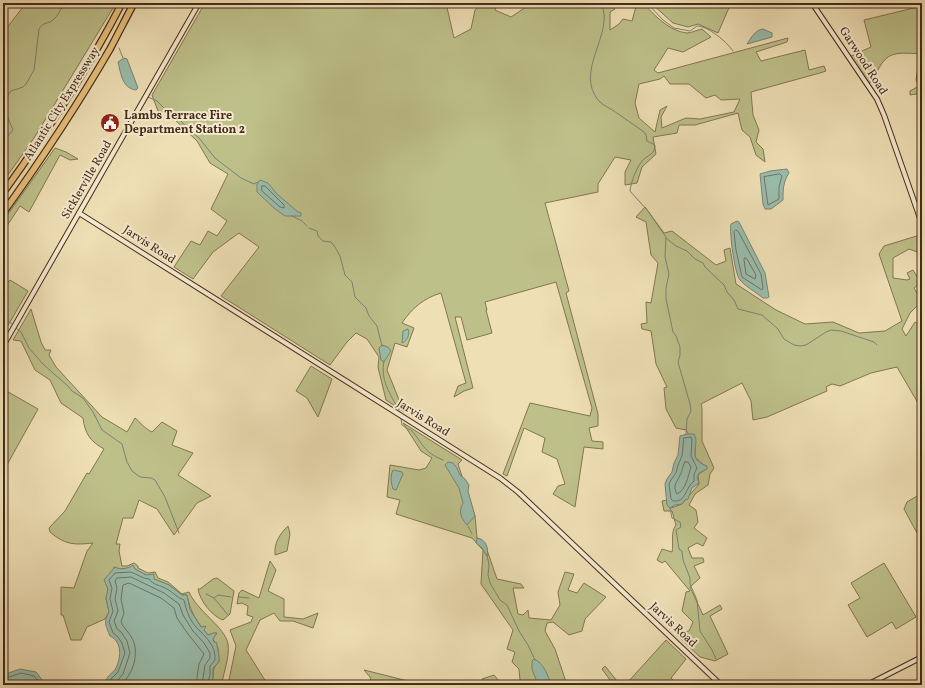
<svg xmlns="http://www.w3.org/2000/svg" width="925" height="688" font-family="Vollkorn,serif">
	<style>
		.green { fill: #bec08a; stroke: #827652; fill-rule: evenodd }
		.water { fill: #9abdad; stroke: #788373 }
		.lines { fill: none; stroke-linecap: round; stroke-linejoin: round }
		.shore { stroke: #707464; stroke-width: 1 }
		.stream { stroke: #788373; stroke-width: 1 }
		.secondary-casing { stroke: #452c1b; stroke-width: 6 }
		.highway-casing { stroke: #452c1b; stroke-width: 8 }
		.secondary { stroke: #f5eacf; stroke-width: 4 }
		.highway { stroke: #e8c07a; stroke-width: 5.5 }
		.labels { text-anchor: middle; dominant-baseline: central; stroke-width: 4; stroke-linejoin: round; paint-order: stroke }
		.street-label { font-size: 12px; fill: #452c1b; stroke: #f5eacf }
		.poi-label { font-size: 12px; font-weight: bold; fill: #452c1b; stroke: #f5eacf; text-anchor: start }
	</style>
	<rect width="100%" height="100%" fill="#efdfb5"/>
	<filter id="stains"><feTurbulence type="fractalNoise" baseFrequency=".005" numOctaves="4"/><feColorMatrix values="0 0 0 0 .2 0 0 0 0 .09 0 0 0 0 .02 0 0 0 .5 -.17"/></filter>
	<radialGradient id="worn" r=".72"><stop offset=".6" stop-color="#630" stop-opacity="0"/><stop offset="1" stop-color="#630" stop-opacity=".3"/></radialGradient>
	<g class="green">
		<polygon points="26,3 116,3 34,138 3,182 3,33"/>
		<path d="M 205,3 L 446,3 L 454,38 L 471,29 L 475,10 L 483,3 L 496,3 L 495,10 L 511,17 L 532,3 L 610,3 L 615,9 L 610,12 L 610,30 L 619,24 L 623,19 L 632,21 L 637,3 L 643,3 C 654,15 669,31 687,33 C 691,33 697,30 702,29 L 711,37 L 683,52 L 668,48 L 654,70 L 658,73 L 788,38 L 787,42 L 756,52 L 761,61 L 805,50 L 809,70 L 824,66 L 826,71 L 820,73 L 751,92 L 753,115 L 759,130 L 756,142 L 763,149 L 765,162 L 756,155 L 750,137 L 742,130 L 738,113 L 695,125 L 679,125 L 677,133 L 653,137 L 656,154 L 642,167 L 637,183 L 625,185 L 625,172 L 631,160 L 615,157 L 598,184 L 598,192 L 545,203 L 569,291 L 566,293 L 598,414 L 598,426 L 589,428 L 592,441 L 603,442 L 603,449 L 584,447 L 575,507 L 553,494 L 558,486 L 565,484 L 557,459 L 542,452 L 545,438 L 524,428 L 507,476 L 503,474 L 530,403 L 590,416 L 592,408 L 556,282 L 485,302 L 487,310 L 486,310 L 492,333 L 467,340 L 461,317 L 455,317 L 473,388 L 464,391 L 454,397 L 458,386 L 466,383 L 441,293 C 424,298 412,308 402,323 L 414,328 L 407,347 L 395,343 L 387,370 L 404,412 L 386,400 L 378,367 L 379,357 L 367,339 L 356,333 L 347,342 L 330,365 L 221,296 L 259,247 L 239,233 L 213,252 L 193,279 L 174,267 L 191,241 L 200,245 L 208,231 L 217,236 L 227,221 L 211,209 L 228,174 L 210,163 L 197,141 L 170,115 L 158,111 L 152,95 ZM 664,76 L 670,84 L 689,84 L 706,98 L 715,95 L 721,100 L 740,99 L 734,112 L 700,119 L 686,118 L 662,128 L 661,117 L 667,106 L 660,110 L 655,132 L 639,118 L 635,103 L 639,84 L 660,79 Z"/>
		<polygon points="651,3 731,3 718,33 698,24 688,27 673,23"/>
		<path d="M 922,6 L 922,54 C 892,52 885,51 873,81 L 866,84 L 849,57 L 871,47 L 864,20 Z"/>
		<polygon points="922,66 922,93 910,95 910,91 919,86 916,80 918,67"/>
		<polygon points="55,148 66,152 78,159 70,160 60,155 29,212 20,206 3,232 3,221"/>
		<path d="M 645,207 L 664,233 L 672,231 L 716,265 L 726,261 L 724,250 L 730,248 L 736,284 L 776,310 L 805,324 L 833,322 L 859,333 L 885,331 L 902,321 L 879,254 L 884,246 L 920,235 L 922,239 L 922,252 L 920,253 L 909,249 L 893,258 L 893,278 L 907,280 L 910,279 L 907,273 L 913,270 L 921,283 L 914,288 L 917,293 L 922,290 L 922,301 L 910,313 L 902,329 L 906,336 L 915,322 L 920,326 L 919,338 L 922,340 L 922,410 L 897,367 L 871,373 L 840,386 L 832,384 L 826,387 L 827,391 L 767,417 L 753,420 L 751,401 L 742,383 L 701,404 L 702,408 L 702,441 L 714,468 L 710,474 L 708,485 L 695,494 L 689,505 L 696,510 L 698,522 L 694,528 L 707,538 L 703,546 L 697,543 L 688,548 L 692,558 L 703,558 L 704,562 L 694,566 L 700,578 L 690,587 L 703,615 L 720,605 L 722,609 L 710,616 L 728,654 L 715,661 L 700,657 L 676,634 L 689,631 L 693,622 L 682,611 L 686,592 L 690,591 L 665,561 L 662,563 L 657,560 L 662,549 L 672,552 C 674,543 670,533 676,525 L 672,511 L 664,511 L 662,501 L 667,500 L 671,508 L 682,504 L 699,484 L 698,475 L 707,468 L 695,457 L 695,444 L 686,430 L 676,428 L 666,409 L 664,388 L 667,387 L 656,364 L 651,331 L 642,329 L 641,324 L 647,323 L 646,302 L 651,303 L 658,263 L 651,255 L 646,222 L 636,217 Z"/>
		<polygon points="10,280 28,291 6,329 3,327 3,288"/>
		<path d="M 31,309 L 41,342 L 45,350 L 51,350 L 49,355 L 56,367 L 102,417 L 127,432 L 135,418 C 141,423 144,428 152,432 L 162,422 L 177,431 L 172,445 L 193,453 L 178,475 L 211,496 L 197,503 L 174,535 L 157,509 L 139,500 L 133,518 L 123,518 L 116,544 L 120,544 L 119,551 L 122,566 L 127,566 L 134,563 L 138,566 L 138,568 L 148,573 L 155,572 L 158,578 L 168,582 L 182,594 L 189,592 C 197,611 225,627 228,644 C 230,658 223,672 222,685 L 209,684 C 215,679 212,675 214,669 C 214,666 218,664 219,661 L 218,648 L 213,639 L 216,633 L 208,635 C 196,620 191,614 187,595 L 182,595 L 169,585 L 154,579 L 135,569 L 130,568 L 118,569 L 114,567 L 106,598 L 109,612 L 105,619 L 87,627 L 81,640 L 71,640 L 63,615 L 61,615 L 61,587 L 74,588 L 87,551 L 93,543 C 75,545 65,545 50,532 L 49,528 L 65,511 L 87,473 L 89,474 L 104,449 C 90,441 85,434 83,418 L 61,403 L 50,380 L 35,370 L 21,341 L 13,340 Z"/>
		<polygon points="311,366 332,379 318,417 307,398 296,391"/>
		<polygon points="3,389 38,409 3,472"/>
		<polygon points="403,423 462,460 458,464 475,516 477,538 486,547 497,579 521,584 524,588 513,588 518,614 523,615 528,610 529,618 551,620 560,605 558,592 565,572 574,574 568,590 577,593 584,583 606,597 585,619 582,631 569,635 553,622 547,623 545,631 555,649 567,685 525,685 526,683 520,680 519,669 512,662 515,652 507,649 513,630 481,584 483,550 472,538 396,514 400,500 387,497 390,465 419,470 426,468 432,458 421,451"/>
		<polygon points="922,493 922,530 917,533 904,509 907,502"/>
		<path d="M 288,526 L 290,534 L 287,551 L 275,555 C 274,542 280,534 288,526 Z"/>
		<polygon points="270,561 276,570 268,591 284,599 284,617 303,619 318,613 313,628 293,621 280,621 274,613 260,620 246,650 268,685 246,685 229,680 236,646 230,630 251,622 253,617 247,615 248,606 242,603 237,604 239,593 242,590 259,598"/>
		<polygon points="884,563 916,617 896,629 892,622 867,637 848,605 860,598 851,583"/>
		<path d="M 213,579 L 217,578 L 234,591 L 230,614 L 223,620 C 212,616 200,601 198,589 L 200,589 Z"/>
		<polygon points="666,640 686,659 671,678 678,685 607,685 610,680 602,669 605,666 617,681 628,682"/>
		<polygon points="364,670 424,685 372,685 370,677"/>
		<polygon points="494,675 502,685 485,685 482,679"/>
	</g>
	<g class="water">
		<path d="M 763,29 L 772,33 L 772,37 L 747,44 C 751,38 755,30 763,29 Z"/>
		<path d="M 124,58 L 127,59 L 138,88 L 136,90 C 122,88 121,74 118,62 Z"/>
		<path d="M 787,169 L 789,173 C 783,182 783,190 783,200 L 771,209 L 765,209 L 763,204 L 760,174 L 770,171 Z"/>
		<polygon points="260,180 268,183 277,194 298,212 301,213 301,216 285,216 274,208 257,192 257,184"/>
		<path d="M 737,221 L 739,222 L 765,273 L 769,297 L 767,298 L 763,298 C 756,292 746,287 740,280 C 735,275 729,232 731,224 Z"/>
		<path d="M 408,329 C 410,335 407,341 402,343 L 403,331 Z"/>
		<polygon points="382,345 388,347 391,351 384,362 381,360 379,348"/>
		<path d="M 687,434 L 694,434 C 701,446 685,458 707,466 L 707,469 L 699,473 L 697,477 L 699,483 L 692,488 L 688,499 L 685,500 L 682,504 L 675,505 L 670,508 L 667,505 L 665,484 L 667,479 L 672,472 L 674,463 L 678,455 L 680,436 Z"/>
		<path d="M 448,462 L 453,463 L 457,468 L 460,475 L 465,479 L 469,485 L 468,491 L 475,516 L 467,525 C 461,518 458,512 463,503 L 459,488 L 445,465 Z"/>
		<path d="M 393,470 L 402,472 L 403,474 L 396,490 L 393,489 C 391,482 390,477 393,470 Z"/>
		<path d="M 477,538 C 486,539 489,549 487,556 L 482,548 L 476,543 Z"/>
		<path d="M 133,565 L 135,569 L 146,575 L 154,574 L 154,579 L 169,585 L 182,595 L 187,595 L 190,610 L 201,627 L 206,626 L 204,630 L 208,635 L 213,633 L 217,633 L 213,639 L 214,642 L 217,643 C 216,646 220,655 219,661 C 218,664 214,666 213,669 C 212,676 215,680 209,685 L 104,685 C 105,682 106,679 108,677 C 110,674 113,672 115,670 C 121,659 123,642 110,636 C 106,626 103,622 109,612 L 106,598 L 108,589 L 104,580 L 115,567 C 120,570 128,569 133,565 Z"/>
		<path d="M 534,659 C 544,663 548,676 551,685 L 538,685 L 532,669 L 532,661 Z"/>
		<polygon points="20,669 36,672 46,685 3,685 3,675"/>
	</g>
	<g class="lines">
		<g class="shore">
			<polygon points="780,174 782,176 779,187 779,199 768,205 764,177"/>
			<polygon points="262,186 265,186 284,205 284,208 280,207 262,191"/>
			<polygon points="736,230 738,231 761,274 763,288 762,290 742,277 736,250 734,232"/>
			<polygon points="745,258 747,259 756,275 755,279 746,274 744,260"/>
			<path d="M 684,438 L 691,437 L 692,439 L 691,456 L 697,468 L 694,474 L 694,481 C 687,486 686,497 680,500 C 678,501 675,501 673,501 L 671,499 L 669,484 L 671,480 L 676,473 L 678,465 L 682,456 Z"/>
			<path d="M 685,462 L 688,462 L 691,467 C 688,476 686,490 677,494 C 672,485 677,483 680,475 C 683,471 682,466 685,462 Z"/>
			<polyline points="3,679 21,673 34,676 41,685"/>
			<path d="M 108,685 L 111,679 L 118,672 L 125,653 L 122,643 L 117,636 L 113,633 L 109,622 L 113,611 L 110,599 L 112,588 L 109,580 L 115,573 L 131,572 L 144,578 L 149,579 C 153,585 160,585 167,589 C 173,592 177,598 184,600 C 186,610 190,621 197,628 C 206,637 216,646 215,660 L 210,666 L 210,675 L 207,685"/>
			<polyline points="114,685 123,674 130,653 127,641 121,632 117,629 114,621 118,611 115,599 117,588 115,581 117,578 131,577 164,593 179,604 183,615 193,631 204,643 210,653 210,658 205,665 202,685"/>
			<path d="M 121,685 C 133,674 140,653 132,638 C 129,632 123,628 121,622 L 124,613 L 121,599 L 123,585 L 129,583 L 161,598 L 174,608 L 177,618 L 188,634 L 204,654 L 199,664 L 196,685"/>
		</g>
		<g class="stream">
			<polyline points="111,3 113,9"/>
			<path d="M 601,3 C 616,33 573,71 599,101 C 603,105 609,108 614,111 C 624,118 634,125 644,132 L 646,135 L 647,141 L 655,145 C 655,155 647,155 642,161 C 636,169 631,182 630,191 L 648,211 L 666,237 L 665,257 L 669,274 L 666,288 L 666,299 L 673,332 L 676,336 L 680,347 L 680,355 L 678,362 L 690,404 L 691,411 L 687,419 L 686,434"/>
			<path d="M 647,3 L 663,20 L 674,28 L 690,31 L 697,26 C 708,26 727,42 733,51"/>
			<polyline points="119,48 123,58"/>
			<polyline points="148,97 157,101 164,108 175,114 188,129 199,138 215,158 241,178 254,184 258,182"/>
			<path d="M 3,145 L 7,137 L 13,130 L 6,113 L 5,105 L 6,98 L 11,91 L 23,87 L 26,84 L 34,70 L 39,29 C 44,21 47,25 53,20 C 58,16 61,9 64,3"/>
			<polyline points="292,216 302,221 307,226"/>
			<polyline points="309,228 317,231 318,236 323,241 331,242 335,247 340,256 345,275 352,282 355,297 366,308 369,316 377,326 382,346"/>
			<polyline points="666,238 676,246 687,251 695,259 703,263 705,267 724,285 727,292 734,300 738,309 762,315 778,329 784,339 794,345 800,346 806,345 826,332 831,330 841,331 874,342 877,345"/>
			<polyline points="3,316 13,325"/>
			<polyline points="16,328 21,332 29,348 42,363 54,374 67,385 72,391 83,398 93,412 102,430 122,444 127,462 132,471 140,477 151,478 155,480 165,497 179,533"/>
			<path d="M 384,361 C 380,380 390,394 399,410"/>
			<path d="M 401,419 L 402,425 C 405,428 410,429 413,432 C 424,446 424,452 443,460"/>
			<polyline points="670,508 672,518 680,522 681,527 676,530 679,549 682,551 683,560 690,578 690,584 697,600 700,631 712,650 716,659"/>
			<polyline points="468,526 472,534"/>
			<polyline points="487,555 489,565 488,575 490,583 500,600 507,605 519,631 528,645 535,660"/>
			<polyline points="206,594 214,598 218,595 231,597"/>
			<polyline points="238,597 249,598"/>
			<polyline points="214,598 228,615"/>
		</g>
		<defs>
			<g id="secondary">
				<polyline points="812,3 877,99 884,115 922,224"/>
				<polyline points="79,213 500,478 518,492 721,685"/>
				<polyline points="3,346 199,3"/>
				<polyline points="867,685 922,657"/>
			</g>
			<g id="highway">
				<path d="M 3,193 C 47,132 88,69 122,3"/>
				<path d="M 3,213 C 41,160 77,106 110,49 C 118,34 126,18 134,3"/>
			</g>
		</defs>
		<use href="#secondary" class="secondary-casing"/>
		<use href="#highway" class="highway-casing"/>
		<use href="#secondary" class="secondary"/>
		<use href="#highway" class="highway"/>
	</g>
	<defs>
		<symbol id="civic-disc" viewBox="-11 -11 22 22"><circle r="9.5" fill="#8f2418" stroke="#f5eacf"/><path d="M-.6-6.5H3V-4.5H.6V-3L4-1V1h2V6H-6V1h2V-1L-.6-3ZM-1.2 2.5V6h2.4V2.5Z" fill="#fff"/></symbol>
	</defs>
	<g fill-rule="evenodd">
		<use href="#civic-disc" x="99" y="112" width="22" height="22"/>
	</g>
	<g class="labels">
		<g class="street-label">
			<text transform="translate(863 61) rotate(57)">Garwood Road</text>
			<text transform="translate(62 104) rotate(-58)">Atlantic City Expressway</text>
			<text transform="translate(87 180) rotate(-60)">Sicklerville Road</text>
			<text transform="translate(149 245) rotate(33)">Jarvis Road</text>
			<text transform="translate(423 418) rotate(32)">Jarvis Road</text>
			<text transform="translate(673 625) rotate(43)">Jarvis Road</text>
		</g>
		<g class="poi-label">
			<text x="124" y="116">Lambs Terrace Fire<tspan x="124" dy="14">Department Station 2</tspan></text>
		</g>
	</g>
	<rect width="925" height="688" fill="none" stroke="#efdfb5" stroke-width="16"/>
	<rect x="4" y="4" width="917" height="680" fill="none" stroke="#452c1b" stroke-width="2"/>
	<rect x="8" y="8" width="909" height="672" fill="none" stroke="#452c1b"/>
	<rect width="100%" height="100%" filter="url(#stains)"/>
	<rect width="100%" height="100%" fill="url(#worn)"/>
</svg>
